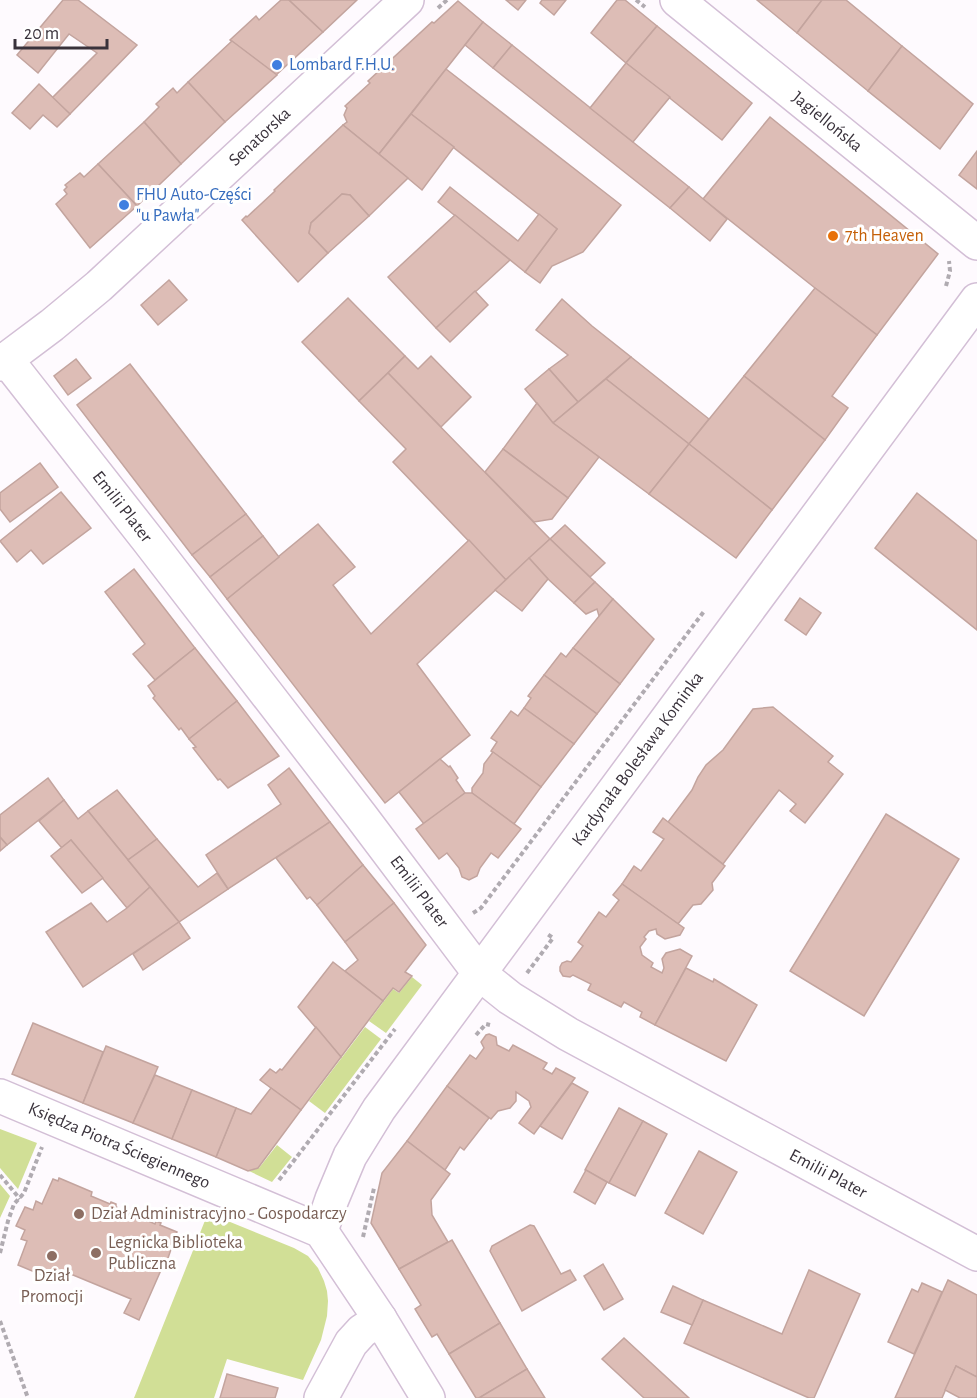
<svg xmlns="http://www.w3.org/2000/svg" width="977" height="1398" font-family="'Alegreya Sans',sans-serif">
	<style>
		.green { fill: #d1df96 }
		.building { fill: #ddbdb6; stroke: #c3a49e; stroke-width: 1.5 }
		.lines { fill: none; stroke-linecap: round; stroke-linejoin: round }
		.minor-casing { stroke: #d3bfd6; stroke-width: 36 }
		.path { stroke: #b0abb1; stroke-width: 4; stroke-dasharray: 4.5 3; stroke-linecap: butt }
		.minor { stroke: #fff; stroke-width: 33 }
		.shop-dot { fill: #3f7fe0; stroke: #fff; stroke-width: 2 }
		.food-dot { fill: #e8710a; stroke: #fff; stroke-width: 2 }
		.education-dot { fill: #8d6e63; stroke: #fff; stroke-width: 2 }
		.labels { text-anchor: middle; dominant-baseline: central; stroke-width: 6; stroke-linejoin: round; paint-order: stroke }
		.shop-label { font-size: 18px; fill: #366cbe; stroke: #fff; text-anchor: start }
		.street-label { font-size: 18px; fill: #39323b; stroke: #fff }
		.food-label { font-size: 18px; fill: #c56008; stroke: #fff; text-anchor: start }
		.education-label { font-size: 18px; fill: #785e54; stroke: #fff; text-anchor: start }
	</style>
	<rect width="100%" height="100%" fill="#fefafe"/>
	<g class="green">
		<polygon points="412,977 422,985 386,1033 369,1021 393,989 399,993"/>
		<polygon points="365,1027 381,1039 325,1113 309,1101"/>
		<polygon points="0,1129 37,1143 18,1189 0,1168"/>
		<polygon points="277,1145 292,1157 272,1182 249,1171 259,1168"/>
		<polygon points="0,1184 10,1196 0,1218 0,1226"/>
		<polygon points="208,1213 294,1248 308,1256 318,1268 324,1281 327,1291 328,1301 327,1316 321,1340 303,1380 227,1359 214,1398 134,1398"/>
	</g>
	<g class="building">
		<polygon points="63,0 78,0 137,45 70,114 52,98 97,53 69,34 38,73 17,55"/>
		<polygon points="281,0 289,0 323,32 276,75 230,40 256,16 259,20"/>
		<polygon points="289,0 357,0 323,32"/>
		<polygon points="506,0 526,0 518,10"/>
		<polygon points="542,0 566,0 554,15 540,3"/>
		<polygon points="617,0 625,0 657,26 626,63 591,33"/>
		<polygon points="757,0 822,0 797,33"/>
		<polygon points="822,0 846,0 902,46 868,91 797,33"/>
		<polygon points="458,1 483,22 379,154 343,125 347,122 344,115 347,108 345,106 370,83 368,81 432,22 434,23"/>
		<polygon points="483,22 512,45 493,68 465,45"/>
		<polygon points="657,26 752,103 722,140 626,63"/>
		<polygon points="232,41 277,75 225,122 188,82"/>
		<polygon points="512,45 689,187 670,208 493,68"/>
		<polygon points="902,46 973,104 940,149 868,91"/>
		<polygon points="626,63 670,97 633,142 590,108"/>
		<polygon points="446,69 621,205 583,252 552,266 540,283 525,272 557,229 411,114"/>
		<polygon points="188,82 225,122 181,164 144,122 159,107 156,104 173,88 177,93"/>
		<polygon points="39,84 70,114 57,127 43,115 30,129 12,113"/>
		<polygon points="411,114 454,147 422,190 379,154"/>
		<polygon points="770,117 938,254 877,335 815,288 703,199"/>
		<polygon points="144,122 181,164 137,206 98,164"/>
		<polygon points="343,125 408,178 369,216 350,195 342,194 311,223 309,233 328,253 298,282 242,220 246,216 247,217 275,191 274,190"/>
		<polygon points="977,151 977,189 959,175"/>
		<polygon points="98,164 137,206 90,248 56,204 67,194 64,190 67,187 65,185 80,173 84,177"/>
		<polygon points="450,187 518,241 539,214 557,229 525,272 438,202"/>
		<polygon points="689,187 727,219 710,241 670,208"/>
		<polygon points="342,194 350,195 369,216 328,253 309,233 311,223"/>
		<polygon points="455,215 510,260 436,328 388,277"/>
		<polygon points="169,280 187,300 158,325 141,305"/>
		<polygon points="815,288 877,335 832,396 848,408 825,440 744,376"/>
		<polygon points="475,291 488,305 450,342 436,328"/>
		<polygon points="348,298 405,356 359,401 302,342"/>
		<polygon points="562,299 592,326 631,357 578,402 549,369 568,355 536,330"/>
		<polygon points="405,356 418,369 431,356 471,397 441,427 388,373"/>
		<polygon points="631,357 709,419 689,444 606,379"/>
		<polygon points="76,359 91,378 68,395 54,376"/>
		<polygon points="130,364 246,514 192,555 77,405"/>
		<polygon points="549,369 578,402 553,423 525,389"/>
		<polygon points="388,373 550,539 506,580 393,462 406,449 359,401"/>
		<polygon points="744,376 825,440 772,510 689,444"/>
		<polygon points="606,379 689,444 649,494 553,423"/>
		<polygon points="537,403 553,423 599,457 568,498 503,449"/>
		<polygon points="689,444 772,510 736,558 649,494"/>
		<polygon points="503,449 568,498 552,519 534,522 485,472"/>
		<polygon points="40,463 58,487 10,522 0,509 0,493"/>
		<polygon points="61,492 91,528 43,564 31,550 17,562 0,541"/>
		<polygon points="917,493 977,541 977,630 875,548"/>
		<polygon points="246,514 263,536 210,577 192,555"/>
		<polygon points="318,524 355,567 333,585 371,634 469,540 506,580 417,664 470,735 385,803 227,599"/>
		<polygon points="565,525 605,563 590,577 550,539"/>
		<polygon points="263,536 279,557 227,599 210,577"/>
		<polygon points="550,539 595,582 574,603 548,579 529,558"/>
		<polygon points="529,558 548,579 522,611 495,590"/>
		<polygon points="134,569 195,648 155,680 133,654 145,644 105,592"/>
		<polygon points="595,582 613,599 599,616 597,609 586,614 574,603"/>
		<polygon points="800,598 821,613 806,635 785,620"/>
		<polygon points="613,599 654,639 620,684 573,648"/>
		<polygon points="195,648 237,701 189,739 181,728 179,730 153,698 155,696 148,686"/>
		<polygon points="573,648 620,684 597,714 544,675 561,653 566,657"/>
		<polygon points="544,675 597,714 574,744 524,708 531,698 528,696"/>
		<polygon points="237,701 279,756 228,788 220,779 218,780 193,748 196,747 189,739"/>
		<polygon points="773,707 833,756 828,762 843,774 805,823 790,811 796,804 779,790 723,864 668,822 692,790 698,777 706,765 723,750 753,709"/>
		<polygon points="524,708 574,744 541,787 491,751 497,742 491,738 511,711 518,716"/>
		<polygon points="493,752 541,787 514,824 472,793 472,788 483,773 484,764"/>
		<polygon points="440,759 449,767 450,766 458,778 456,780 465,793 424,824 399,792"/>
		<polygon points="289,768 330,822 228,889 206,855 281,804 268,785"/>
		<polygon points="48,778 64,800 7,845 0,837 0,815"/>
		<polygon points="117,790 157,839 128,860 88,811"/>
		<polygon points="465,793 472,793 521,829 498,858 491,853 480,868 477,876 469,880 462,877 459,868 447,853 439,859 416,829"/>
		<polygon points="64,800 78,819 88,811 150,887 127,908 71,840 63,847 61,847 39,821"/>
		<polygon points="886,814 959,859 864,1016 790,971"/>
		<polygon points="663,818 725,866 712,883 713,890 701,904 693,905 678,924 622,884 634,866 641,871 664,839 653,832"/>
		<polygon points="330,822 363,865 317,905 310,897 307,899 276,858"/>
		<polygon points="0,837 7,845 0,851"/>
		<polygon points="157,839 198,887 217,873 228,889 179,922 128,860"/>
		<polygon points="71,840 103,878 82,893 51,856"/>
		<polygon points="363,865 394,903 345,942 317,905"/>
		<polygon points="622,884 684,928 680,935 665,939 657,934 656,929 649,931 644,937 646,939 640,947 642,955 653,963 651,967 662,973 664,968 662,959 666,953 680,949 692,956 655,1025 640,1017 642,1012 624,1002 621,1007 588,990 591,984 573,975 570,977 563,976 560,971 560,967 562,963 567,961 571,962 583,946 578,942 599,912 606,917 619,900 613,895"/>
		<polygon points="150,887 179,922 83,987 46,932 91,903 107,922 127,908"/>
		<polygon points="394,903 426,945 405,972 412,976 399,992 393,988 383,1001 345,971 358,960 345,942"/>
		<polygon points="179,922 190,938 143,970 133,954"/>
		<polygon points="333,962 383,1001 341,1057 298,1007"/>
		<polygon points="686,968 713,982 714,979 757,1005 726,1061 655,1025"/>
		<polygon points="33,1023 103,1052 83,1103 12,1074"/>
		<polygon points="316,1027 341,1057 301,1110 260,1080 270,1069 276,1073 280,1069 282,1070"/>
		<polygon points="489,1034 496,1037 497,1045 509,1051 513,1045 547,1063 543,1069 552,1074 556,1068 575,1078 534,1134 519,1123 531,1107 529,1101 516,1092 516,1101 510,1108 498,1111 491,1119 447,1086 470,1055 476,1059 484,1048 481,1042 486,1035"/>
		<polygon points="106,1046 158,1067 133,1123 83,1103"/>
		<polygon points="155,1075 192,1090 172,1139 133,1123"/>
		<polygon points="572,1083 588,1092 562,1139 540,1126"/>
		<polygon points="447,1086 489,1118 464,1150 460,1147 445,1170 407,1141"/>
		<polygon points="271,1088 301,1110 258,1168 248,1171 216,1157 236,1108 251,1114"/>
		<polygon points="192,1090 236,1108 216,1157 172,1139"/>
		<polygon points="619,1108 643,1121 609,1183 585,1170"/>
		<polygon points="643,1121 667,1134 635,1196 609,1183"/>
		<polygon points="407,1141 450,1174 431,1200 432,1215 448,1242 399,1269 371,1223 382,1173"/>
		<polygon points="699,1151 737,1172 703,1234 665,1213"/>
		<polygon points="586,1170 607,1182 595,1204 574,1192"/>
		<polygon points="59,1178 92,1192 91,1196 110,1204 111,1202 116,1204 116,1207 133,1214 134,1212 139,1214 137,1216 155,1224 156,1221 161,1223 160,1225 177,1232 167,1261 165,1261 139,1320 124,1313 131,1299 61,1270 56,1281 18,1265 27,1241 21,1239 25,1230 16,1226 25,1207 33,1210 36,1201 42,1204 53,1179 58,1181"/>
		<polygon points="530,1225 534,1226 561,1274 570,1270 576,1280 522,1311 490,1251 492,1246"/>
		<polygon points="452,1240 500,1323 449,1354 437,1334 432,1337 415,1309 421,1305 399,1269"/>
		<polygon points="603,1264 623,1299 604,1310 584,1276"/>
		<polygon points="809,1270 860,1294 814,1398 809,1398 684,1343 703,1300 782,1334"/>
		<polygon points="948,1280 977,1295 977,1377 956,1366 942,1398 895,1398"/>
		<polygon points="922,1283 942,1292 914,1354 888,1342 912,1289 918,1292"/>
		<polygon points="673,1286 703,1300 692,1325 661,1312"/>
		<polygon points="500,1323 527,1369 479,1398 476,1398 449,1354"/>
		<polygon points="624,1338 689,1398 644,1398 602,1359"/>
		<polygon points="956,1366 977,1377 977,1398 960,1398 945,1390"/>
		<polygon points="527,1369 545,1398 479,1398"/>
		<polygon points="227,1374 278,1388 275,1398 220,1398"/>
	</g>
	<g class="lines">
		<defs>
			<g id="minor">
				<polyline points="677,0 977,243"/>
				<polyline points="6,359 148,540 361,816 480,974 510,998 568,1034 977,1254"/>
				<polyline points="0,364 52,325 99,286 407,0"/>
				<polyline points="0,1096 321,1231 380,1319 428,1398"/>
				<polyline points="321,1231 332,1199 350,1156 379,1109 977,300"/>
				<polyline points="321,1398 351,1343 362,1331 380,1319"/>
			</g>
		</defs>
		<use href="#minor" class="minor-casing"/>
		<g class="path">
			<polyline points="636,0 645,7"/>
			<polyline points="438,8 447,0"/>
			<polyline points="946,286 950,271 949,261"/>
			<polyline points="473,913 481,908 493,892 705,610"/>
			<polyline points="527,973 553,938 546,933"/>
			<polyline points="476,1035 486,1024 490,1025"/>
			<polyline points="0,1175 20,1199"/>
			<polyline points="279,1180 395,1029"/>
			<polyline points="363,1237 374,1188"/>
			<polyline points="0,1253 8,1221 14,1204 24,1193 42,1147"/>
			<polyline points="0,1321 28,1398"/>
		</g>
		<use href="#minor" class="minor"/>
	</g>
	<g class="shop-dot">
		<circle cx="277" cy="65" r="6"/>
		<circle cx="124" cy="205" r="6"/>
	</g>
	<circle class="food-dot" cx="833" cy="236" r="6"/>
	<g class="education-dot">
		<circle cx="79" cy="1214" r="6"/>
		<circle cx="96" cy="1253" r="6"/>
		<circle cx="52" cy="1256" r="6"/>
	</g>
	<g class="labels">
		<g class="shop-label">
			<text x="289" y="65">Lombard F.H.U.</text>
			<text x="136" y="195">FHU Auto-Części<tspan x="136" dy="21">"u Pawła"</tspan></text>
		</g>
		<g class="street-label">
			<text transform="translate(827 122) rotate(39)">Jagiellońska</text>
			<text transform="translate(260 137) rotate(-43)">Senatorska</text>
			<text transform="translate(122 507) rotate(52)">Emilii Plater</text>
			<text transform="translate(638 759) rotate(-54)">Kardynała Bolesława Kominka</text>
			<text transform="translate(419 892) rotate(53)">Emilii Plater</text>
			<text transform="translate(119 1146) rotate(23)">Księdza Piotra Ściegiennego</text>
			<text transform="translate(828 1174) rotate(28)">Emilii Plater</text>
		</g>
		<g class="food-label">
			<text x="845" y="236">7th Heaven</text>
		</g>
		<g class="education-label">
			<text x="91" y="1214">Dział Administracyjno - Gospodarczy</text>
			<text x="108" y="1243">Legnicka Biblioteka<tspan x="108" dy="21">Publiczna</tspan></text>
			<text x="52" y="1276" text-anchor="middle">Dział<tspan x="52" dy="21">Promocji</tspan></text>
		</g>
	</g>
	<path d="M15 39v9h92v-9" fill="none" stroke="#39323b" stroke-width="3"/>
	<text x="24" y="39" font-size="18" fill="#39323b" stroke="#ffffff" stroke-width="4.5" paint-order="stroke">20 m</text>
</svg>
